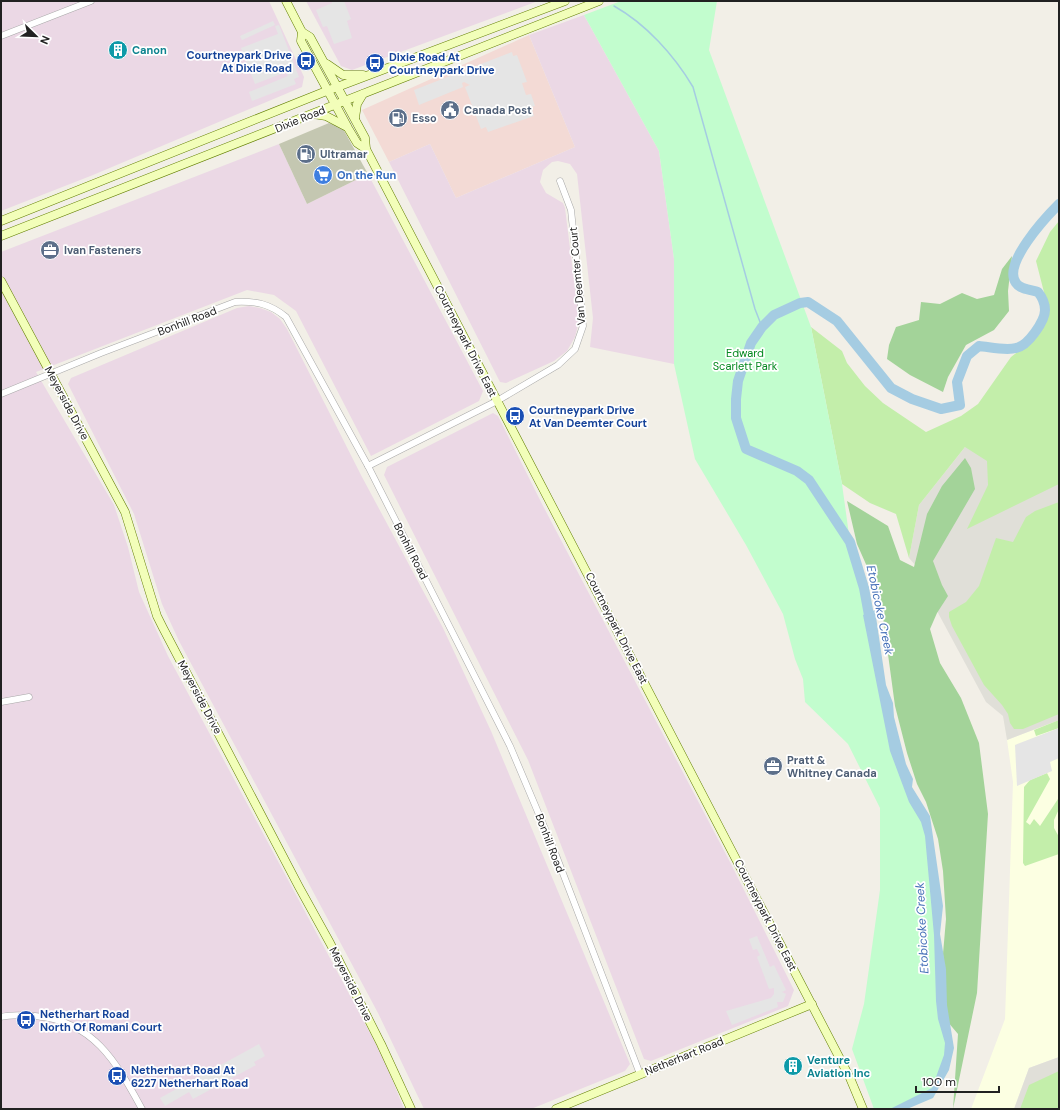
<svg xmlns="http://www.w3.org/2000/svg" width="1060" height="1110" font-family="'DM Sans',sans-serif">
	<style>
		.commercial { fill: #f3dad5 }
		.industrial { fill: #ebd8e5 }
		.education { fill: #fcffe2 }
		.airport { fill: #e0dfd8 }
		.construction { fill: #c4c7b1 }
		.grass { fill: #c3eeaa }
		.forest { fill: #a3d399 }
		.park { fill: #c2fdce }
		.parking { fill: #e5e5e5 }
		.water { fill: #a5cce2 }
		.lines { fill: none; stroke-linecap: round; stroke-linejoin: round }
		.stream { stroke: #a5cce2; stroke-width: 1.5 }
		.river { stroke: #a5cce2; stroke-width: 10 }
		.street-casing { stroke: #a8a8a8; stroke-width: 7 }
		.secondary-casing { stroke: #627f00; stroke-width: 9 }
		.street { stroke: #fff; stroke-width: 6 }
		.secondary { stroke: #f2feb9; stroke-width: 8 }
		.labels { text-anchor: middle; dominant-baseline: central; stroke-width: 3.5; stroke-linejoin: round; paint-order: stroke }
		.culture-label { font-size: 11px; font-weight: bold; fill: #0d838f; stroke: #fff; text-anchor: start }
		.transit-label { font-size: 11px; font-weight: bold; fill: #164399; stroke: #fff; text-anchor: start }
		.service-label { font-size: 11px; font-weight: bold; fill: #4e5e75; stroke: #fff; text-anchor: start }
		.street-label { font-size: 11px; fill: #212121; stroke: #fff }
		.shop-label { font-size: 11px; font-weight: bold; fill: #366cbe; stroke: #fff; text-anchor: start }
		.park-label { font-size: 11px; fill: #058920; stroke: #fff }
		.water-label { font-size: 12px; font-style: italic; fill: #4671b8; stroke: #fff }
	</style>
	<rect width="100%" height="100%" fill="#f2efe7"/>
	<polygon class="commercial" points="529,35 575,147 456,198 430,144 389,162 362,110"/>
	<g class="industrial">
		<polygon points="1,1 269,1 304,77 302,87 93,175 1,211"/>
		<polygon points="306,1 538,1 352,70 341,66"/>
		<polygon points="584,15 659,151 674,259 674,364 590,347 593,318 577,174 570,164 558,161 552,162 543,170 540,182 546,193 563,203 565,208 579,321 575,337 567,351 554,361 506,383 500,382 389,162 430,144 456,198 575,147 529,35"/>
		<polygon points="279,144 307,204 368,174 483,391 479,401 371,456 296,311 274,295 247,290 36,372 114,505 128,547 139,592 168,656 384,1059 404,1109 1,1109 1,252"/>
		<polygon points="249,306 260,308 271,312 280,319 287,329 362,477 443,628 491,731 630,1064 625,1071 531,1109 424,1109 378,1013 179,641 162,604 134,514 68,384 71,378 237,308"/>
		<polygon points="493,413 498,416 542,504 730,862 794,990 788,1006 651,1061 644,1059 528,760 384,475 387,467"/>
	</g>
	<polygon class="education" points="1059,720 1059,1057 1029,1068 1014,1109 971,1109 1005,1019 1013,782 1007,740"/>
	<g class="airport">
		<polygon points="1059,329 1059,720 1007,740 1003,716 986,702 937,611 939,592 909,558 919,505"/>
		<polygon points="1059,1057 1059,1109 1014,1109 1029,1068"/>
	</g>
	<polygon class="construction" points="329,123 342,127 368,174 307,204 279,144"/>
	<g class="grass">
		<polygon points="1059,221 1059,484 967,529 988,485 987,461 965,447 919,505 909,558 896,514 870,503 842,484 811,327 842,351 847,363 865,386 883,403 926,432 961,416 978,404 1011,357 1039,335 1047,304 1036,261 1050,232"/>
		<polygon points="1059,502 1059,714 1023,729 1014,729 1010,723 1008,714 1002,705 984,685 952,626 949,617 949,612 966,602 979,586 996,538 1013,542 1026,517 1035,511"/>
		<polygon points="1059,720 1059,728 1036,736 1034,730"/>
		<polygon points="1047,773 1050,779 1026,822 1030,825 1034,819 1040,826 1058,799 1059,809 1054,820 1054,828 1059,837 1059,854 1025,866 1023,863 1024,787 1030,780"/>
		<polygon points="1059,1071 1059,1109 1020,1109 1029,1085"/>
	</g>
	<g class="forest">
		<polygon points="1012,256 1008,291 1009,311 994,330 966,345 948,377 943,392 910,375 887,359 889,345 896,327 919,320 921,302 940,304 962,293 977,299 994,295 1002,269"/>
		<polygon points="965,458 971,468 975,489 933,561 942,585 948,596 937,613 930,629 940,663 961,698 979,743 988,814 977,993 953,1109 958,1034 947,1021 943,954 946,919 943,871 938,839 926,802 917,784 907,753 895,706 882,610 869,571 857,544 847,501 888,526 900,560 914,567 927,514 942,486"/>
	</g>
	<polygon class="park" points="621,1 717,1 709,50 811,327 842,484 850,542 864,588 891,740 924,821 949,1043 935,1090 905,1109 874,1109 852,1049 864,1004 880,890 880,808 848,744 805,702 803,679 795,659 783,614 746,545 695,459 674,364 674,259 659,151 584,15"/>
	<g class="parking">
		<polygon points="332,1 344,1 351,19 347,21 352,38 334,44 327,26 323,27 316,10 332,3"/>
		<polygon points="273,21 275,25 242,40 240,36"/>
		<polygon points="279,25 299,77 294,79 296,84 252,101 249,92 288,76 286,72 255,84 241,48 278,34 275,26"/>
		<polygon points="512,52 513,56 517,55 527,82 522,83 526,95 531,94 535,106 531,107 534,116 488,132 486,127 481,129 465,87 470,85 464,82 462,83 463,87 419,105 414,90"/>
		<polygon points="1059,728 1059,758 1050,762 1052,771 1017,786 1015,745"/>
		<polygon points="757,936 770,967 774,965 786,990 782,992 786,994 783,1002 777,1002 778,1007 732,1025 726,1011 771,998 774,994 774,988 769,989 757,957 760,955 757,949 753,950 749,939"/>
		<polygon points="259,1044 265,1056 254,1062 256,1065 193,1099 189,1092 165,1106 160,1098"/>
	</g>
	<polygon class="water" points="875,610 886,685 893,703 894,717 906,764 913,779 912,787 930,816 943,906 940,934 946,969 947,1005 954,1048 949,1070 933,1098 907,1109 890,1109 932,1088 944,1055 945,1043 938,1019 936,1001 934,935 925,836 921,822 909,802 890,751 863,615"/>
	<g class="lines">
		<path class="stream" d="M 614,6 C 646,24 674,55 693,87 L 755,309 L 762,327"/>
		<path class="river" d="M 871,626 L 864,588 L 850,542 L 809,480 L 797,471 L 746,449 L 736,418 L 736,399 L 738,381 L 751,343 L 762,327 L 774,315 L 800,303 L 808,302 L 837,321 L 891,388 L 912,399 L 941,409 L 960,405 L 957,382 L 967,356 L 979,346 C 990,347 1006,351 1016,348 C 1028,346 1045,321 1045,310 C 1045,303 1042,297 1038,292 C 1031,290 1020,289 1016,283 C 1002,264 1046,217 1059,204"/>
		<defs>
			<g id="street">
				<polyline points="1,36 91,1"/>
				<path d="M 1,394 L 101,353 L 235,302 C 257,301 270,304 286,317 L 368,466 L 510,746 L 554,850 L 640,1074"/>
				<polyline points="368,466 497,401 558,365 575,349 583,326 582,315 571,210 560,181"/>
				<polyline points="1,702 29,697"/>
				<path d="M 1,1017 C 11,1014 24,1015 35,1016 C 94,1021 116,1062 142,1109"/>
			</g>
			<g id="secondary">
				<polyline points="286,1 302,32 301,41 348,128 357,143 366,149"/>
				<polyline points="302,32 310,37 365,138 366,149 850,1078 863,1109"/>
				<polyline points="327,64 343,75 363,75"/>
				<polyline points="313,114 326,116 347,127"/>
				<polyline points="355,118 357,104 363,94"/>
				<polyline points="1,221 324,92 565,1"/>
				<polyline points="1,236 599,1"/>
				<polyline points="1,281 125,512 157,616 163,628 299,887 330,943 381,1044 411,1109"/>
				<polyline points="556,1109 812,1004"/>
			</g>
		</defs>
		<use href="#street" class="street-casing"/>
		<use href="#secondary" class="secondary-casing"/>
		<use href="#street" class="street"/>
		<use href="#secondary" class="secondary"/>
	</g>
	<defs>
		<symbol id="building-disc" viewBox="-11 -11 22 22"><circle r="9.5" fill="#0f9aa8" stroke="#fff"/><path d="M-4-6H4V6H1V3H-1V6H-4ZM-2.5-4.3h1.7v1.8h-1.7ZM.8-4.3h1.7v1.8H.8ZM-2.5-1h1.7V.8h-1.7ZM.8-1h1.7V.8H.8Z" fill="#fff"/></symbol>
		<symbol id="bus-disc" viewBox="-11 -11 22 22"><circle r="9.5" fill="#1a4fb4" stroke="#fff"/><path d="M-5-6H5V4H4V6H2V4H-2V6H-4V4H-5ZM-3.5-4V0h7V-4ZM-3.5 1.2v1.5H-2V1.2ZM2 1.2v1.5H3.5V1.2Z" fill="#fff"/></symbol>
		<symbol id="civic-disc" viewBox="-11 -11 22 22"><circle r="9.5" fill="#5c6f8a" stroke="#fff"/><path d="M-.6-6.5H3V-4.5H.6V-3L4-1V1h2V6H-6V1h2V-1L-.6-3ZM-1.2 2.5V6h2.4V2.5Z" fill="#fff"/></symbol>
		<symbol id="fuel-disc" viewBox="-11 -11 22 22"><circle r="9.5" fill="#5c6f8a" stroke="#fff"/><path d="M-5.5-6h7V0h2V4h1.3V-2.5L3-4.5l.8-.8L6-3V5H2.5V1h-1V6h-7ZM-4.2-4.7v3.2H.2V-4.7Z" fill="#fff"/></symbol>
		<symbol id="supermarket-disc" viewBox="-11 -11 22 22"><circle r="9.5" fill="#3f7fe0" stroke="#fff"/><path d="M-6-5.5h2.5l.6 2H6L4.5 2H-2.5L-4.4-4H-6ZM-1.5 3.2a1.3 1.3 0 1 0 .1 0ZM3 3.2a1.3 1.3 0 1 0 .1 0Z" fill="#fff"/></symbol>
		<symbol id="office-disc" viewBox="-11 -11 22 22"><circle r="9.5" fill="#5c6f8a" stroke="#fff"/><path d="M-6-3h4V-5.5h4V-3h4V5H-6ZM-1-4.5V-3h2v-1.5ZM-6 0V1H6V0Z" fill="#fff"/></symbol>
	</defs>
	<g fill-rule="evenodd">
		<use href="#building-disc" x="107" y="39" width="22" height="22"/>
		<use href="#bus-disc" x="295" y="50" width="22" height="22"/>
		<use href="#bus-disc" x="364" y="52" width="22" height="22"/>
		<use href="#civic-disc" x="439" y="99" width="22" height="22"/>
		<use href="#fuel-disc" x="387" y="107" width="22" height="22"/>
		<use href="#fuel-disc" x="295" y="143" width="22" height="22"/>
		<use href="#supermarket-disc" x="312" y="164" width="22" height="22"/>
		<use href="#office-disc" x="39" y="239" width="22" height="22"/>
		<use href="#bus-disc" x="504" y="405" width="22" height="22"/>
		<use href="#office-disc" x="762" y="755" width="22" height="22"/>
		<use href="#bus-disc" x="15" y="1009" width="22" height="22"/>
		<use href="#building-disc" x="782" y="1055" width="22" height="22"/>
		<use href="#bus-disc" x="106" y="1065" width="22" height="22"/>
	</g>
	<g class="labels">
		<g class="culture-label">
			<text x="132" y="50">Canon</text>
			<text x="807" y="1060">Venture<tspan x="807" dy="13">Aviation Inc</tspan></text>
		</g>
		<g class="transit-label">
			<text x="292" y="55" text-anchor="end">Courtneypark Drive<tspan x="292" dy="13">At Dixie Road</tspan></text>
			<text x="389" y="57">Dixie Road At<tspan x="389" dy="13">Courtneypark Drive</tspan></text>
			<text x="529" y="410">Courtneypark Drive<tspan x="529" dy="13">At Van Deemter Court</tspan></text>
			<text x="40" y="1014">Netherhart Road<tspan x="40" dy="13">North Of Romani Court</tspan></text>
			<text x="131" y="1070">Netherhart Road At<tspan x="131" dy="13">6227 Netherhart Road</tspan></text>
		</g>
		<g class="service-label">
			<text x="464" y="110">Canada Post</text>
			<text x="412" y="118">Esso</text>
			<text x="320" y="154">Ultramar</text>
			<text x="64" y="250">Ivan Fasteners</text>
			<text x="787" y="760">Pratt &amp;<tspan x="787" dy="13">Whitney Canada</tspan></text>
		</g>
		<g class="street-label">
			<text transform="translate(300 119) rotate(-22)">Dixie Road</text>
			<text transform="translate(577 276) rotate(-95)">Van Deemter Court</text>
			<text transform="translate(187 321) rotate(-21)">Bonhill Road</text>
			<text transform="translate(466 341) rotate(63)">Courtneypark Drive East</text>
			<text transform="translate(67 403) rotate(62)">Meyerside Drive</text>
			<text transform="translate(411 551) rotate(63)">Bonhill Road</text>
			<text transform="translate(617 628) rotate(63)">Courtneypark Drive East</text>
			<text transform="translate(200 697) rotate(62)">Meyerside Drive</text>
			<text transform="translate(550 843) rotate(69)">Bonhill Road</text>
			<text transform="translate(766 915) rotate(63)">Courtneypark Drive East</text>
			<text transform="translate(351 984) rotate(63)">Meyerside Drive</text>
			<text transform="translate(684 1056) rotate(-22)">Netherhart Road</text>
		</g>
		<g class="shop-label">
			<text x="337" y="175">On the Run</text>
		</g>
		<g class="park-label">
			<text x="745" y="353">Edward<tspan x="745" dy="13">Scarlett Park</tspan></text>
		</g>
		<g class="water-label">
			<text transform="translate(880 610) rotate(78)">Etobicoke Creek</text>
			<text transform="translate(922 928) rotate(-93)">Etobicoke Creek</text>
		</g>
	</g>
	<rect width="1060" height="1110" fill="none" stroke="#212121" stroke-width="4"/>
	<g transform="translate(36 36) rotate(113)" stroke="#ffffff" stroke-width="3" paint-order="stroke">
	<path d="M0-3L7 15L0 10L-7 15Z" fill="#212121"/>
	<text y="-6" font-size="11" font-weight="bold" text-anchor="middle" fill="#212121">N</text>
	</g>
	<path d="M916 1086v6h83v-6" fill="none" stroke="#212121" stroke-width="2"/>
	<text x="922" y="1086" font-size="12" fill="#212121" stroke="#ffffff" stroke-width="3" paint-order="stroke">100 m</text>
</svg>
